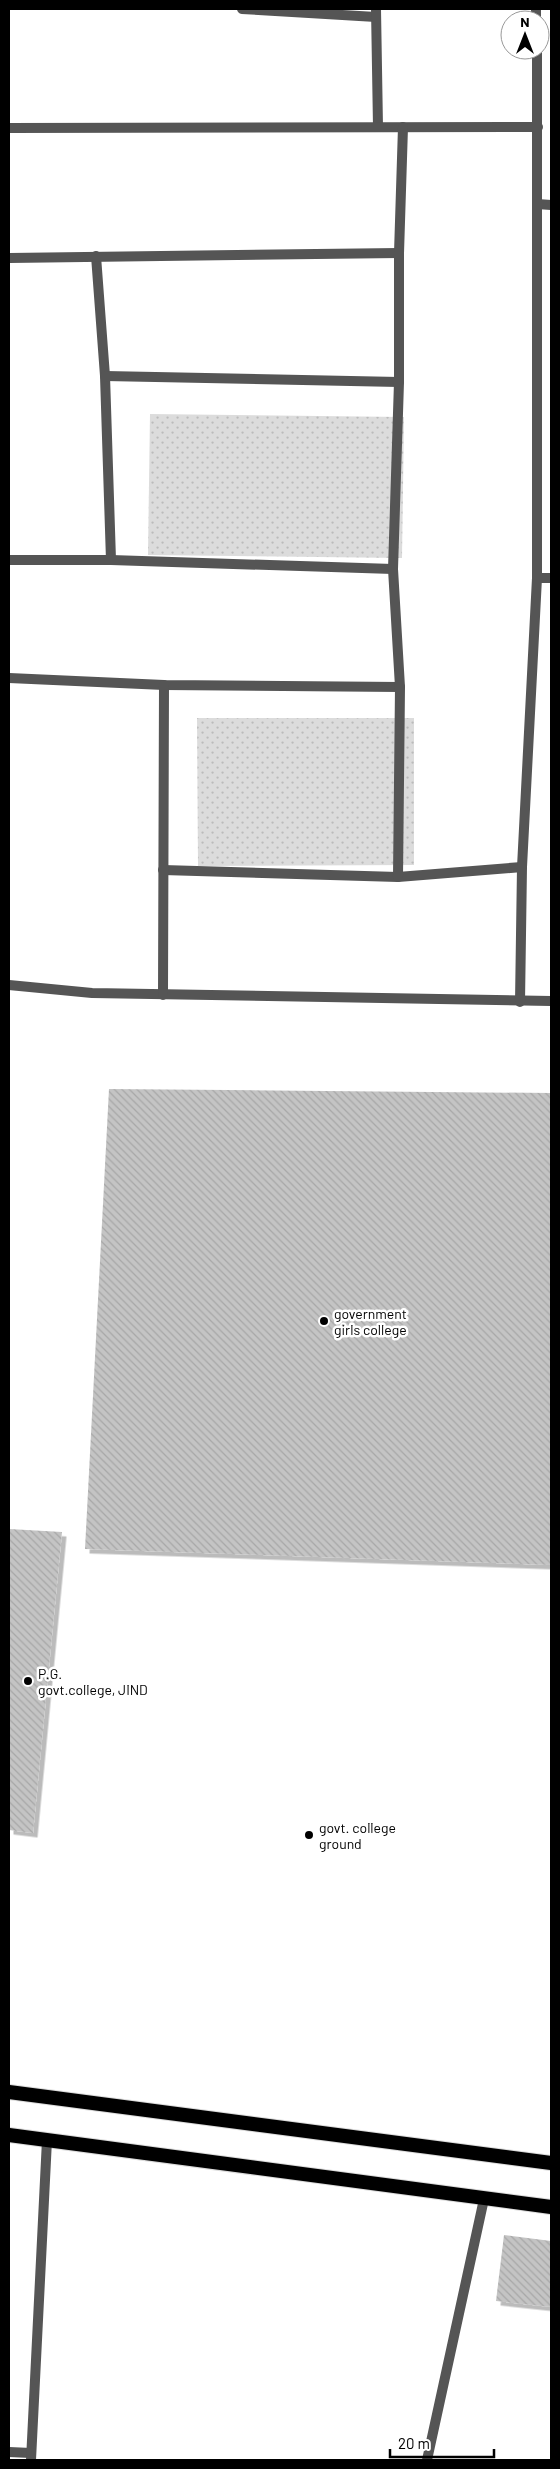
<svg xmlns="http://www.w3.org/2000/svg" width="560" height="2469" font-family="Barlow,sans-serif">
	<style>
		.park { fill: url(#park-dots) }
		.building { fill: url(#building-back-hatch); filter: url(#shadow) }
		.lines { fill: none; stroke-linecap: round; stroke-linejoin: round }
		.trunk-casing { stroke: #dbdbdb; stroke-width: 16 }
		.minor { stroke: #555; stroke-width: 10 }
		.trunk { stroke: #000; stroke-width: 14 }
		.poi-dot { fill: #000; stroke: #fff; stroke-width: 2 }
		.labels { text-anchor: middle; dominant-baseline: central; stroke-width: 5; stroke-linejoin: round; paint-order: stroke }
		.poi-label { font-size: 14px; fill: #000; stroke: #fff; text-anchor: start }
	</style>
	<defs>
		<pattern id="park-dots" width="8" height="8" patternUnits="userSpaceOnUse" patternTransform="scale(1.25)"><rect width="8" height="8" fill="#dcdcdc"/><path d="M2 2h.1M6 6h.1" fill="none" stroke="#bbb" stroke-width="1.8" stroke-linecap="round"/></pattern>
		<pattern id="building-back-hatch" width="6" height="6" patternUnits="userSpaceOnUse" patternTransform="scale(1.25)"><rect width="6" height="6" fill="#c4c4c4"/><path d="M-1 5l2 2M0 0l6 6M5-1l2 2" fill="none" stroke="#a7a7a7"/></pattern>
		<filter id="shadow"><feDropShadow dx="4.5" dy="4.5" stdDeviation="0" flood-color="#0004"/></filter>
	</defs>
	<rect width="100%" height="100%" fill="#fff"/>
	<g class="park">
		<polygon points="150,414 404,417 402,558 148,555"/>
		<polygon points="197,718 414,718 414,865 198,866"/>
	</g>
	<g class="building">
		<polygon points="109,1089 551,1093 551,1565 85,1549"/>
		<polygon points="9,1529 62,1532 33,1833 9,1830"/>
		<polygon points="504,2235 551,2241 551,2307 496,2301"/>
	</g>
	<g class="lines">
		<defs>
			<g id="trunk">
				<polyline points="9,2092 551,2163"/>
				<polyline points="9,2135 551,2207"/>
			</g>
		</defs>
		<use href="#trunk" class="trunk-casing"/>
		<g class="minor">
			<polyline points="242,9 376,17"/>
			<polyline points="376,9 378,127"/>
			<polyline points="536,9 536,20"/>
			<polyline points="9,128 538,127"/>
			<polyline points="537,204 551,205"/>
			<polyline points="96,256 105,376 111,560"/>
			<polyline points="9,258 399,253"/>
			<polyline points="105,376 399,382"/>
			<polyline points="9,560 111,560 393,569"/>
			<polyline points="537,578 551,578"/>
			<polyline points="9,678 164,685 400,687"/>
			<polyline points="163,870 398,877 522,867"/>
			<polyline points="398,877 400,687 393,569 399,382 399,253 403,127"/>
			<polyline points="9,985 92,993 551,1001"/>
			<polyline points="163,995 164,685"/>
			<polyline points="520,1002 522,867 537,578 537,50"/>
			<polyline points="9,2452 31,2453"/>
			<polyline points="31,2460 47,2140"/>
			<polyline points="427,2460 484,2199"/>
		</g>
		<use href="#trunk" class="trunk"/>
	</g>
	<g class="poi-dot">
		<circle cx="324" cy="1321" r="5"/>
		<circle cx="28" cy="1681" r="5"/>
		<circle cx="309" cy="1835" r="5"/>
	</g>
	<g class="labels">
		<g class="poi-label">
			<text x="334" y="1313">government<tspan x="334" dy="16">girls college</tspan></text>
			<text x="38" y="1673">P.G.<tspan x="38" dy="16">govt.college, JIND</tspan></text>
			<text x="319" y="1827">govt. college<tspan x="319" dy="16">ground</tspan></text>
		</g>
	</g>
	<rect width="560" height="2469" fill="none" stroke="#000000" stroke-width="20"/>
	<g transform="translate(525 35)"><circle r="24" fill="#ffffff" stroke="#999999"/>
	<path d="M0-4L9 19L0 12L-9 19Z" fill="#000000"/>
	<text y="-8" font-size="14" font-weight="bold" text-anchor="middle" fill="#000000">N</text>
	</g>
	<path d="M390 2449v8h104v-8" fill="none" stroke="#000000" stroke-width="2.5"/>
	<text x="398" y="2449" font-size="15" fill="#000000" stroke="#ffffff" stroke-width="4" paint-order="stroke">20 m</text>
</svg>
